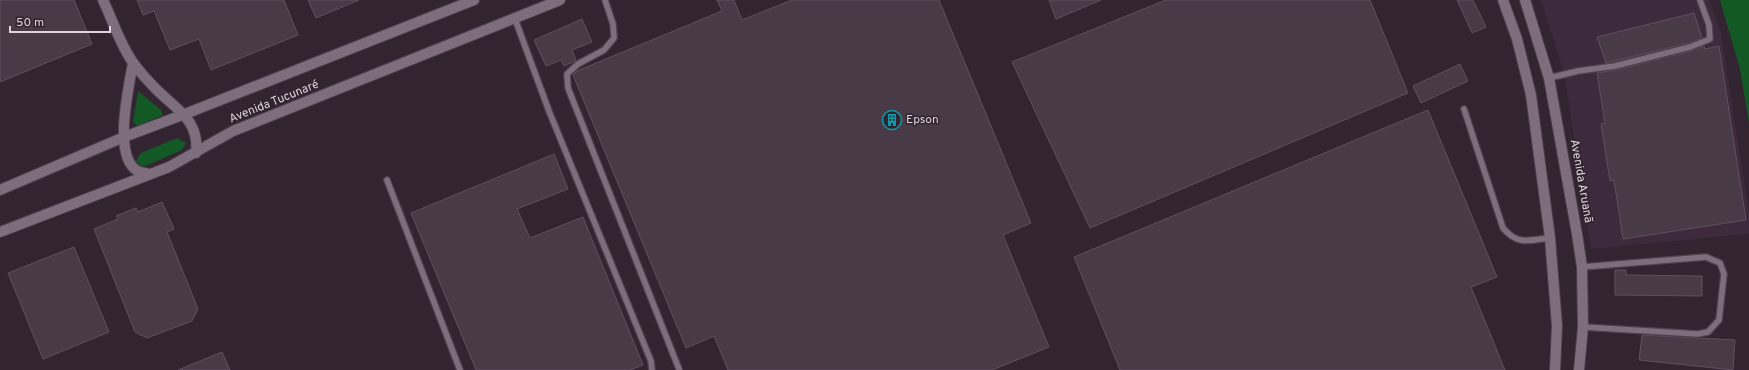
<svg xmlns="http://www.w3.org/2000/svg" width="1749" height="370" font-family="Overpass,sans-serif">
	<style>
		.built { fill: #3d2a3c }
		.green { fill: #135926 }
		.building { fill: #493a48; stroke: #5f505e }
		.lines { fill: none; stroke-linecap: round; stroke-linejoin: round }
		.lane-casing { stroke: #4c414c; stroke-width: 8 }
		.street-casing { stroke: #4c414c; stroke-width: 12 }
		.lane { stroke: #7e6e7d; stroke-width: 5.5 }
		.street { stroke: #7e6e7d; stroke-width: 10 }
		.labels { text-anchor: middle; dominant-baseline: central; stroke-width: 3; stroke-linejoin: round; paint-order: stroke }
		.street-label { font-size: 12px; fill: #ded5dd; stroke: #322431 }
		.poi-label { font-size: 12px; fill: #ded5dd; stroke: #322431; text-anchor: start }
	</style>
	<rect width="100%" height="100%" fill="#322431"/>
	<polygon class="built" points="1541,0 1710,0 1721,34 1749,213 1749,234 1591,249 1564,72"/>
	<g class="green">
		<polygon points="1720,0 1749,0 1749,124 1740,69"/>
		<polygon points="138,91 161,110 163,115 137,126 133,122"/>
		<polygon points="177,138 186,143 182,150 143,167 136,161 141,153"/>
	</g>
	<g class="building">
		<polygon points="0,0 74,0 92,44 0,82"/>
		<polygon points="137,0 284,0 298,35 211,70 199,39 170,50 154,11 143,15"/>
		<polygon points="308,0 359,0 316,18"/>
		<polygon points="717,0 734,0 742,20 792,0 939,0 1031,223 1003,235 1049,347 992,370 728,370 714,336 686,348 573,75 577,71 722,11"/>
		<polygon points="1049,0 1101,0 1056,19"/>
		<polygon points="1166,0 1370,0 1408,93 1090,228 1012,62"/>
		<polygon points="1457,0 1473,0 1486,27 1472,33"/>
		<polygon points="1694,13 1702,38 1689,43 1606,63 1597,37"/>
		<polygon points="582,19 592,42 572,50 576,60 575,61 564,66 561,60 546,66 534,40"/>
		<polygon points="1704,46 1705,49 1719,46 1746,220 1623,239 1614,180 1610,181 1601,124 1605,123 1597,73 1616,70 1691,51"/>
		<polygon points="1460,64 1468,81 1421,103 1413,86"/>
		<polygon points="1428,110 1497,277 1471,287 1505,370 1120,370 1074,257"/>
		<polygon points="554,154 568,189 517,209 530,238 583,217 643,365 630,370 476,370 411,213"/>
		<polygon points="162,202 174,229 167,232 198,309 192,321 147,338 135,332 94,229 118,219 116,216 136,208 138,212"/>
		<polygon points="74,247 109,332 43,359 8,273"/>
		<polygon points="1615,270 1626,270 1626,275 1702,276 1702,296 1615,295"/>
		<polygon points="1642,335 1735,340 1733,370 1639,360"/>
		<polygon points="222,352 230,370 178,370"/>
	</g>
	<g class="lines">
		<defs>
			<g id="lane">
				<polyline points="605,0 613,24 614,38 604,50 578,64 567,74 568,88 679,369"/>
				<polyline points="515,19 549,111 651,361 652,370"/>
				<polyline points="1549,78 1578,71 1615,66 1690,47 1710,39 1709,25 1700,0"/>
				<path d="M 1464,109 L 1503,228 C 1518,246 1529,240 1550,238"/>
				<polyline points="387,180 460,370"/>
				<polyline points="1582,267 1706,257 1720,263 1724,274 1719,320 1708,332 1698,334 1583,327"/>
			</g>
			<g id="street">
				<path d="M 103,0 C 113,21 120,45 134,64 C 140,72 147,80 154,87 C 174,108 200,119 196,153"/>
				<polyline points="1503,0 1517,39 1531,95 1550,238 1557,326 1555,370"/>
				<polyline points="1525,0 1549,78 1577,234 1582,267 1583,327 1579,370"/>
				<path d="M 133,63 C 129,86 112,158 138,171 C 141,173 146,173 150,174"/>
				<polyline points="0,190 124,137 185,114 474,0"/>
				<polyline points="0,232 169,167 233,131 560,0"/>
			</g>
		</defs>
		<use href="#lane" class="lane-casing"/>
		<use href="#street" class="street-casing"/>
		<use href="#lane" class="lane"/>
		<use href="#street" class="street"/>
	</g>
	<defs>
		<symbol id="building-ring" viewBox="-11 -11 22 22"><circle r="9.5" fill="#322431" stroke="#0f9aa8" stroke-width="1.5"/><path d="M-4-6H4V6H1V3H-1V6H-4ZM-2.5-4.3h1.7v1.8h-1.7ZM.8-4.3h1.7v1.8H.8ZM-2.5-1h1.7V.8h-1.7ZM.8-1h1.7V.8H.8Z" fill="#0f9aa8"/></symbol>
	</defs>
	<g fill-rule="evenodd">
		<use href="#building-ring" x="881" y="109" width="22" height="22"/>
	</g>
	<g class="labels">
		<g class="street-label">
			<text transform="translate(274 102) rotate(-22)">Avenida Tucunaré</text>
			<text transform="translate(1581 181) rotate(80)">Avenida Aruanã</text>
		</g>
		<g class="poi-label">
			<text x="906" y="120">Epson</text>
		</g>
	</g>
	<path d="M10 26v6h100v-6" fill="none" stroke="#ded5dd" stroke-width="2"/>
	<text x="16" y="26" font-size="12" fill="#ded5dd" stroke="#322431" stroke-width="3" paint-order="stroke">50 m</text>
</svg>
